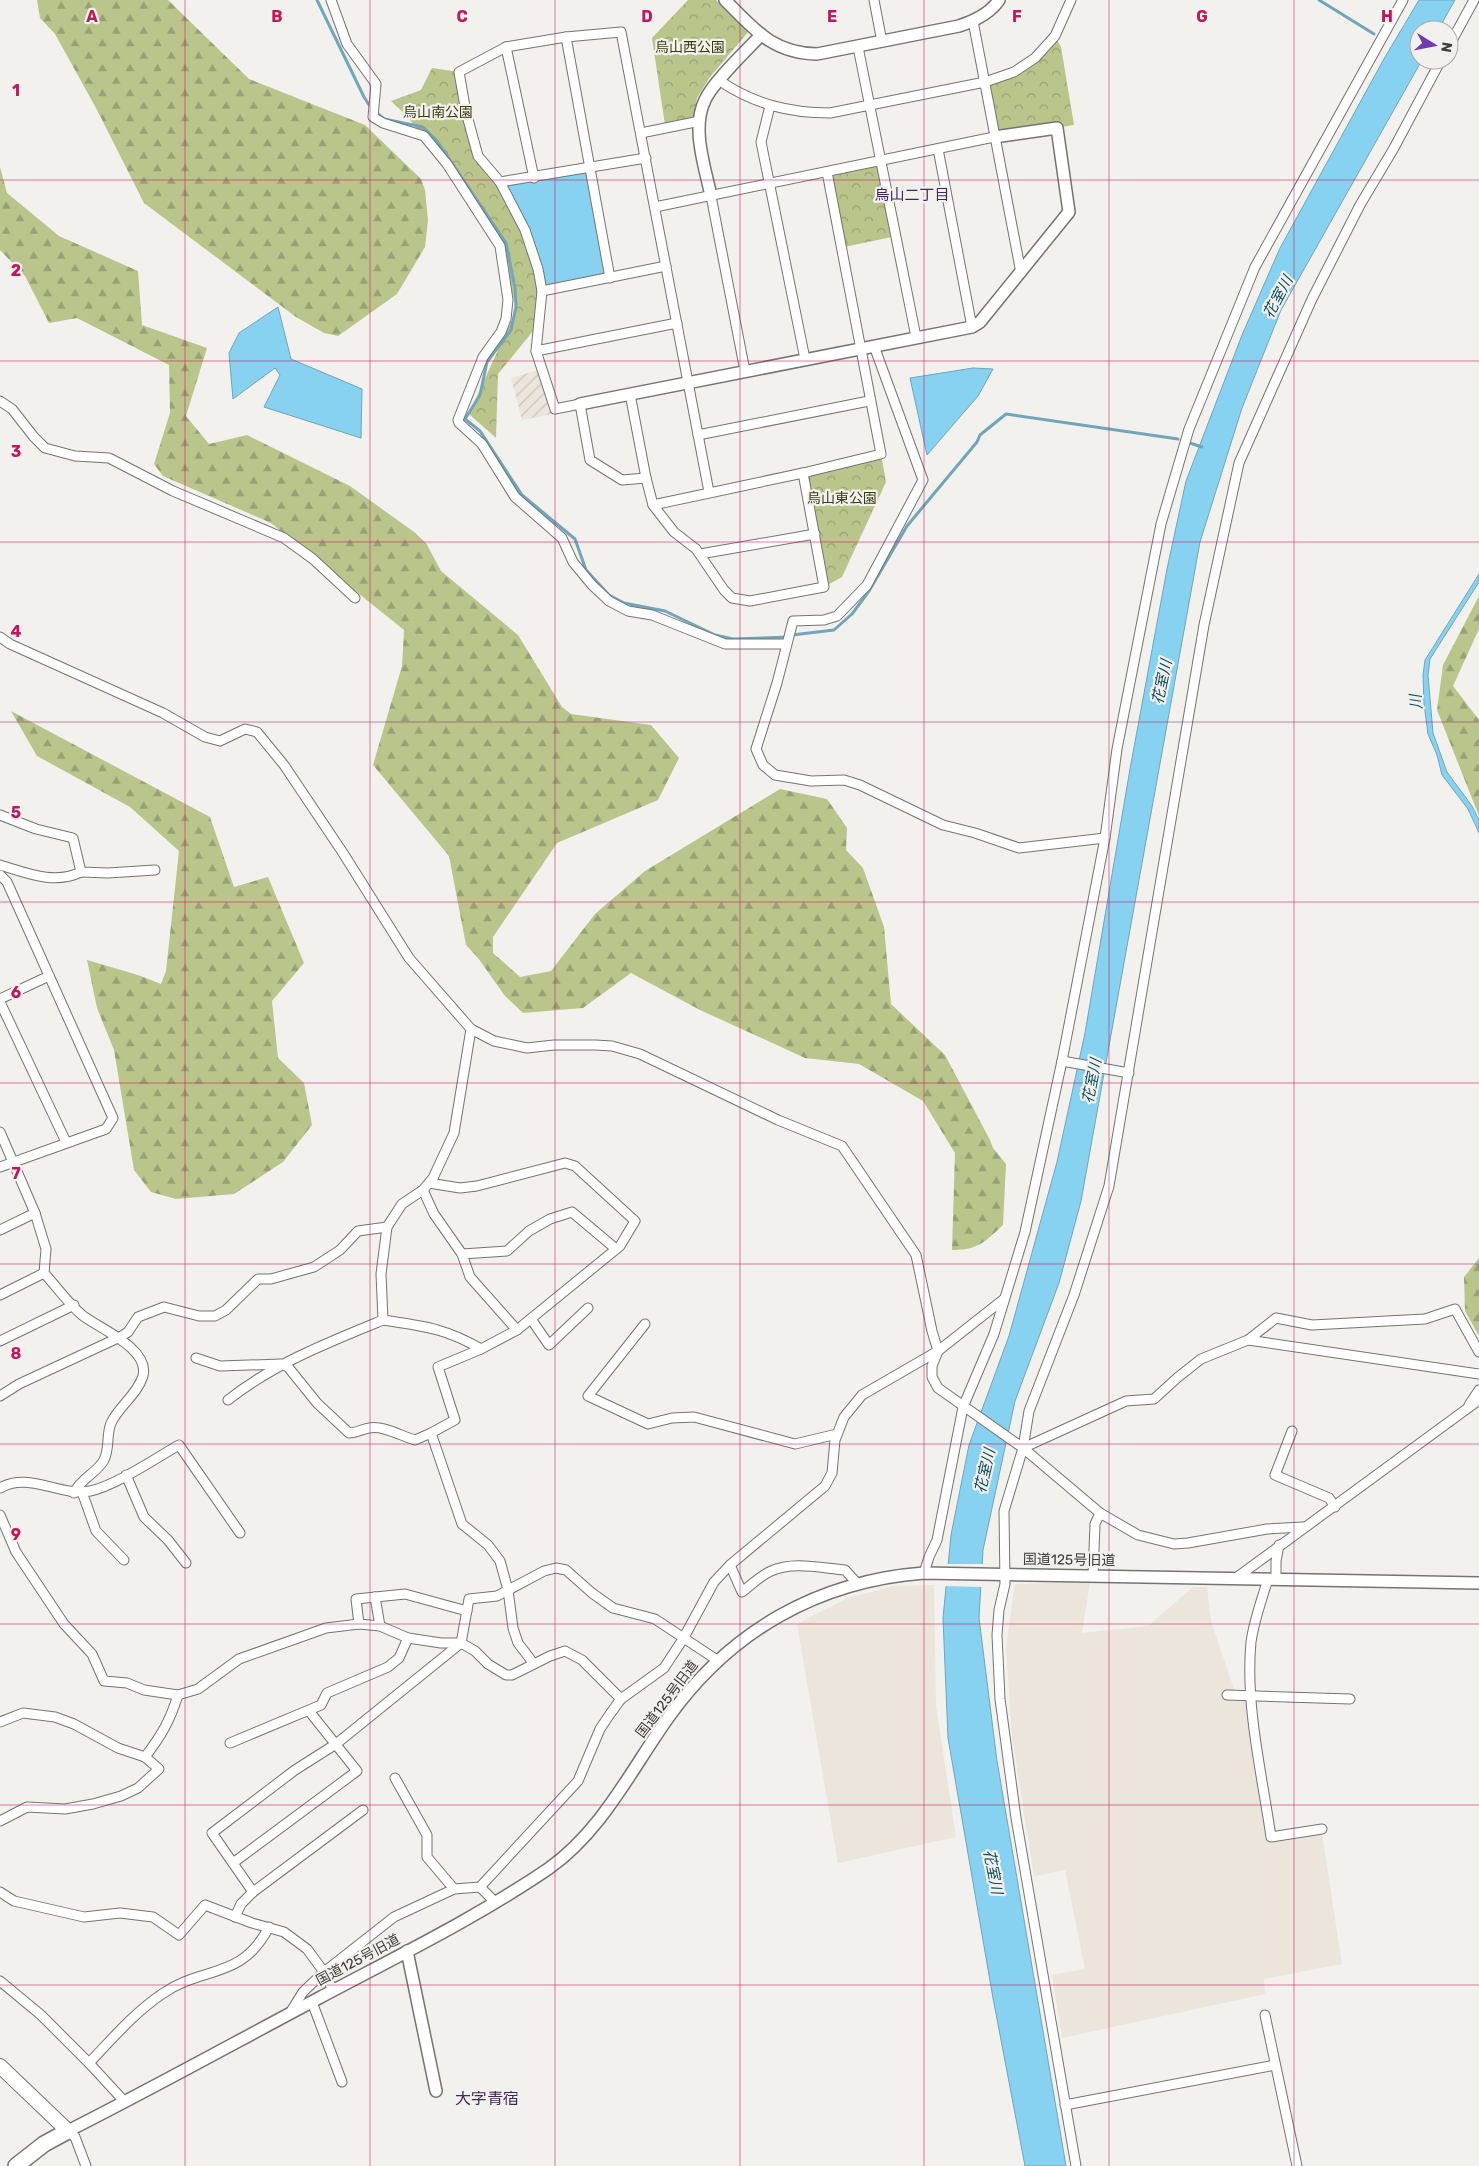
<svg xmlns="http://www.w3.org/2000/svg" width="1479" height="2166" font-family="Rubik,'Noto Sans JP',sans-serif">
	<style>
		.industrial { fill: url(#industrial-furrows) }
		.built { fill: #ebe5db }
		.forest { fill: url(#forest-firs) }
		.park { fill: url(#park-crowns) }
		.water { fill: #86d2f0; stroke: #70a5ba }
		.pier { fill: #f3f1ed }
		.lines { fill: none; stroke-linecap: round; stroke-linejoin: round }
		.stream { stroke: #70a5ba; stroke-width: 3 }
		.minor-casing { stroke: #767471; stroke-width: 11 }
		.tertiary-casing { stroke: #767471; stroke-width: 14 }
		.secondary-casing { stroke: #767471; stroke-width: 16 }
		.primary-casing { stroke: #767471; stroke-width: 18 }
		.minor { stroke: #fff; stroke-width: 9 }
		.tertiary { stroke: #fff; stroke-width: 11 }
		.secondary { stroke: #fff; stroke-width: 14 }
		.primary { stroke: #fff; stroke-width: 15 }
		.grid { fill: none; stroke: #c2185b; stroke-width: 1; stroke-opacity: 0.55 }
		.labels { text-anchor: middle; dominant-baseline: central; stroke-width: 4.5; stroke-linejoin: round; paint-order: stroke }
		.park-label { font-size: 14px; fill: #373d0c; stroke: #f3f1ed }
		.street-label { font-size: 14px; fill: #3d3d3b; stroke: #f3f1ed }
		.neighbourhood-label { font-size: 15px; fill: #412760; stroke: #f3f1ed }
		.water-label { font-size: 15px; font-style: italic; fill: #094b60; stroke: #f3f1ed }
		.quarter-label { font-size: 16px; fill: #412760; stroke: #f3f1ed }
		.grid-label { font-size: 16px; text-anchor: middle; font-weight: bold; fill: #c2185b; stroke: #f3f1ed; stroke-width: 4.5; stroke-linejoin: round; paint-order: stroke }
	</style>
	<defs>
		<pattern id="industrial-furrows" width="10" height="10" patternUnits="userSpaceOnUse" patternTransform="scale(1.25)"><rect width="10" height="10" fill="#ebe5db"/><path d="M-1 1l2-2M0 10L10 0M9 11l2-2" fill="none" stroke="#cac5bd"/></pattern>
		<pattern id="forest-firs" width="22" height="20" patternUnits="userSpaceOnUse" patternTransform="scale(1.25)"><rect width="22" height="20" fill="#bac58c"/><path d="M5 1l3.5 6h-7zM16 11l3.5 6h-7z" fill="#98a174"/></pattern>
		<pattern id="park-crowns" width="20" height="18" patternUnits="userSpaceOnUse" patternTransform="scale(1.25)"><rect width="20" height="18" fill="#bac58c"/><path d="M2 6a3 3 0 1 1 6 0M12 15a3 3 0 1 1 6 0" fill="none" stroke="#98a174"/></pattern>
	</defs>
	<rect width="100%" height="100%" fill="#f3f1ed"/>
	<polygon class="industrial" points="538,370 552,414 522,420 511,378"/>
	<g class="built">
		<polygon points="1090,1582 1082,1633 1148,1626 1193,1587 1207,1587 1211,1621 1234,1689 1250,1700 1273,1836 1322,1834 1342,1964 1264,1979 1265,1994 1062,2038 1052,1975 1085,1969 1065,1870 1034,1876 1012,1737 1006,1647 1015,1584"/>
		<polygon points="934,1585 936,1706 956,1837 838,1863 797,1624 848,1598 894,1586"/>
	</g>
	<g class="forest">
		<polygon points="37,0 168,0 249,79 365,125 421,179 425,190 428,220 425,247 397,294 338,336 324,333 296,317 144,203 96,108 55,34 40,18"/>
		<path d="M 0,167 L 7,193 L 59,236 L 138,271 L 142,325 L 207,348 L 186,416 L 209,444 L 247,435 L 350,486 L 414,532 L 426,543 L 441,571 L 518,635 L 562,707 L 571,714 L 651,725 L 679,758 L 658,800 L 557,843 L 493,937 L 493,953 L 520,977 L 551,971 L 595,914 L 645,871 L 780,789 L 827,799 L 847,828 L 846,850 L 863,868 L 884,927 L 891,1004 L 945,1055 L 990,1140 L 993,1148 L 1006,1164 L 1003,1225 C 985,1242 978,1250 952,1250 L 955,1153 L 923,1101 L 859,1064 L 805,1058 L 700,1010 L 631,973 L 583,1008 L 523,1013 L 505,996 L 478,958 L 466,945 L 449,856 L 373,765 L 402,666 L 404,630 L 271,523 L 163,476 L 154,464 L 170,413 L 169,365 L 77,318 L 49,323 L 25,276 L 0,250 Z"/>
		<polygon points="1479,596 1479,629 1453,686 1479,720 1479,816 1437,710 1443,665"/>
		<polygon points="11,711 210,817 234,887 268,877 304,963 272,1001 278,1058 304,1083 312,1125 283,1162 234,1194 176,1199 151,1192 134,1170 114,1050 97,1008 87,960 138,975 161,984 166,971 179,851 130,807 37,756"/>
		<polygon points="1479,1258 1479,1336 1465,1311 1464,1277"/>
	</g>
	<g class="park">
		<polygon points="688,0 716,0 749,31 710,77 697,98 694,119 665,125 652,38"/>
		<polygon points="1055,36 1061,47 1074,125 994,137 985,82 1014,72"/>
		<polygon points="432,68 459,72 478,156 500,182 538,269 538,325 498,374 496,438 469,414 517,308 492,233 408,117 391,101 421,90"/>
		<polygon points="878,166 892,237 844,247 831,182 834,175"/>
		<polygon points="881,454 886,482 842,577 824,587 803,473"/>
	</g>
	<g class="water">
		<polygon points="1419,0 1455,0 1438,30 1419,30 1419,60 1422,60 1281,310 1242,408 1200,542 1081,1201 1059,1283 1015,1401 983,1550 979,1618 997,1761 1066,2166 1025,2166 993,1998 948,1738 943,1618 951,1535 969,1445 1009,1336 1057,1162 1085,1033 1130,769 1167,569 1186,481 1242,335 1280,248 1385,57"/>
		<polygon points="590,170 609,280 539,292 538,269 500,186"/>
		<polygon points="278,307 291,359 362,389 361,438 264,407 280,375 275,368 233,399 229,353 239,333"/>
		<polygon points="973,368 993,369 978,396 927,455 910,378"/>
		<polygon points="1479,574 1479,582 1430,659 1428,675 1433,733 1447,772 1472,806 1479,820 1479,833 1468,809 1442,775 1437,755 1428,734 1424,704 1423,675 1425,660"/>
	</g>
	<polygon class="pier" points="946,1564 984,1564 983,1587 943,1586"/>
	<g class="lines">
		<g class="stream">
			<polyline points="317,0 364,97 371,108 384,119 423,127 437,141 506,243 515,288 516,307 511,330 487,362 480,395 465,419 480,431 522,495 575,539 586,570 609,595 624,603 665,611 715,635 733,639 789,637 792,635 834,630 852,614 869,591 907,526 977,442 980,435 1006,414 1178,439"/>
			<polyline points="1319,0 1374,34"/>
			<polyline points="1190,443 1202,447"/>
		</g>
		<defs>
			<g id="minor">
				<polyline points="331,0 347,44 376,84 373,117 383,123 424,136 447,164 500,246 508,300 506,319 501,332 483,357 458,420 459,423 482,444 515,497 562,538 573,562 592,585 609,601 628,611 652,615 725,644 786,644"/>
				<polyline points="874,0 882,42"/>
				<polyline points="973,21 1021,273"/>
				<polyline points="566,37 610,278"/>
				<polyline points="1449,46 1474,0"/>
				<polyline points="506,47 534,178"/>
				<polyline points="858,47 916,337"/>
				<path d="M 720,81 C 754,104 789,113 830,113 L 985,82 L 1014,72 L 1035,58 L 1055,36 L 1071,0"/>
				<polyline points="770,106 761,142 805,359"/>
				<polyline points="641,133 700,121"/>
				<polyline points="938,149 972,327"/>
				<polyline points="500,182 646,158"/>
				<polyline points="711,196 745,371"/>
				<polyline points="655,207 994,137"/>
				<polyline points="542,291 666,266"/>
				<polyline points="874,346 923,480 867,585 837,616 824,620 793,621 777,683 756,749 763,765 775,775 811,781 844,780 860,785 943,825 975,833 1019,848 1105,838"/>
				<polyline points="536,351 677,323"/>
				<polyline points="630,394 646,478"/>
				<polyline points="0,401 12,409 34,437 45,448 75,456 109,458 173,491 284,538 313,559 355,598"/>
				<polyline points="698,435 869,401"/>
				<polyline points="709,492 621,32 566,37 506,47 459,72 466,112 478,156 500,182 525,230 538,269 542,291 536,351 555,409 580,404 590,460 622,480 646,478 653,505 674,532 696,549 724,590 732,598 750,601 824,587 803,473"/>
				<polyline points="653,505 803,473 881,454 827,172"/>
				<polyline points="700,554 815,534"/>
				<polyline points="0,637 10,644 163,713 205,737 220,741 245,729 257,732 284,765 343,853 409,958 471,1029 494,1041 527,1048 554,1045 595,1045 612,1046 640,1054 778,1120 842,1146 916,1255 932,1331 938,1351 932,1366 932,1377 938,1388 1023,1448 1100,1513 1138,1535 1174,1544 1188,1543 1267,1529 1303,1527"/>
				<polyline points="0,815 36,829 73,838 81,872 108,873 155,870"/>
				<path d="M 0,865 C 27,873 54,885 81,872"/>
				<polyline points="0,875 7,882 113,1118 106,1129 0,1167"/>
				<polyline points="0,999 49,976"/>
				<polyline points="0,1002 66,1142"/>
				<path d="M 471,1029 L 454,1133 L 433,1178 L 423,1190 L 402,1204 L 387,1227 L 381,1274 L 383,1320 C 423,1326 445,1328 481,1349"/>
				<polyline points="1062,1061 1129,1073"/>
				<path d="M 0,1132 L 35,1213 L 46,1249 L 44,1273 C 56,1286 68,1303 82,1315 C 98,1328 150,1348 143,1376 C 137,1395 119,1406 111,1423 C 106,1435 110,1448 104,1460 C 97,1473 80,1479 74,1493"/>
				<polyline points="429,1183 460,1188 477,1186 565,1163 575,1166 635,1221 620,1246 517,1330"/>
				<polyline points="423,1190 434,1214 462,1254 470,1277 517,1330 481,1349 438,1367 455,1420 431,1433 462,1524 488,1545 500,1561 508,1590 513,1628 518,1643 534,1664"/>
				<polyline points="0,1230 35,1213"/>
				<polyline points="462,1254 507,1251 529,1231 550,1219 572,1212 616,1249"/>
				<polyline points="0,1295 44,1273"/>
				<polyline points="531,1319 549,1345 588,1308"/>
				<polyline points="645,1324 588,1396 648,1424 672,1418 694,1417 795,1444 837,1434"/>
				<polyline points="1248,1340 1479,1374"/>
				<polyline points="0,1341 74,1305"/>
				<path d="M 196,1358 L 220,1366 L 281,1364 L 288,1367 L 317,1403 L 349,1433 C 357,1433 362,1429 369,1428 C 383,1425 401,1436 415,1440 L 431,1433"/>
				<polyline points="0,1396 19,1384 120,1337 128,1332 138,1317 164,1307 199,1316 215,1316 226,1310 258,1279 271,1279 314,1267 340,1250 358,1231 387,1227"/>
				<path d="M 228,1400 C 275,1363 329,1342 383,1320"/>
				<polyline points="1469,1405 1479,1390"/>
				<polyline points="1292,1431 1275,1475 1329,1498 1335,1507"/>
				<polyline points="1023,1448 1126,1401 1154,1399 1177,1378 1201,1359 1248,1340 1276,1318 1312,1325 1425,1319 1455,1309 1479,1352"/>
				<polyline points="126,1475 144,1517 168,1540 186,1563"/>
				<path d="M 0,1488 C 29,1471 60,1497 90,1491 C 115,1486 156,1458 179,1445 L 240,1533"/>
				<polyline points="82,1492 96,1531 124,1560"/>
				<polyline points="0,1515 16,1552 64,1624 92,1654 104,1681 127,1683 144,1690 178,1695 198,1689 239,1659 326,1628 359,1624 380,1626 408,1638 441,1643 461,1643 475,1651 488,1664 506,1675 512,1675 550,1656 565,1651 582,1660 621,1699"/>
				<path d="M 730,1565 L 742,1592 C 751,1585 760,1576 771,1571 C 793,1561 821,1568 845,1570 L 857,1583"/>
				<polyline points="924,1573 929,1557 937,1540 963,1407 994,1334 1025,1232 1062,1061 1105,838 1117,749 1161,524 1189,429 1255,267 1403,0"/>
				<polyline points="1093,1576 1095,1524 1100,1513"/>
				<polyline points="1236,1578 1479,1400"/>
				<path d="M 1268,1579 C 1262,1599 1254,1620 1251,1642 C 1245,1705 1262,1774 1271,1837 L 1322,1829"/>
				<polyline points="1276,1579 1276,1561 1279,1545"/>
				<polyline points="375,1597 380,1626"/>
				<polyline points="359,1624 356,1599 405,1594 467,1611"/>
				<polyline points="1227,1695 1350,1699"/>
				<polyline points="0,1722 23,1713 55,1717 74,1724 118,1748 145,1757"/>
				<polyline points="230,1743 321,1705 327,1693 388,1667 399,1658 408,1638"/>
				<polyline points="395,1778 427,1835 427,1857 454,1889"/>
				<path d="M 0,1821 L 27,1807 L 65,1809 L 93,1804 L 121,1796 L 138,1788 L 159,1769 L 145,1757 C 161,1736 170,1721 178,1695"/>
				<polyline points="233,1863 357,1771 309,1711"/>
				<polyline points="480,1887 495,1902"/>
				<polyline points="0,1892 14,1901 84,1917 120,1913 153,1917 179,1935 205,1905 252,1923 284,1932 307,1949 324,1972 333,1990"/>
				<polyline points="253,1892 363,1810"/>
				<polyline points="235,1917 241,1904 253,1892 212,1833 295,1770 336,1744 461,1643 469,1599 497,1596 544,1571 556,1568 566,1570 592,1593 613,1608 655,1619 717,1660"/>
				<polyline points="0,1981 41,2015 89,2063 124,2101"/>
				<polyline points="312,2002 342,2082"/>
				<polyline points="290,2013 303,1992 324,1972 394,1917 454,1889 480,1887 578,1781 600,1729 610,1714 621,1699 664,1668 683,1639 714,1582 730,1565 825,1486 832,1473 835,1440 844,1417 862,1395 938,1351 1004,1299"/>
				<polyline points="1265,2015 1297,2166"/>
				<path d="M 89,2063 C 112,2039 134,2013 162,1994 C 203,1965 241,1981 269,1927"/>
				<polyline points="1065,2105 1275,2065"/>
				<polyline points="68,2131 75,2137 86,2166"/>
				<polyline points="1076,2166 1016,1818 1000,1699 997,1635 999,1610 1005,1584 1004,1511 1023,1448 1029,1411 1074,1295 1109,1186 1204,625 1239,463 1312,299 1360,205 1394,148 1441,60"/>
			</g>
			<g id="tertiary">
				<path d="M 725,0 C 754,29 772,53 817,54 L 959,26 C 974,21 990,14 999,0"/>
				<path d="M 711,196 C 705,167 691,128 705,100 C 713,82 746,51 761,35"/>
				<polyline points="580,404 972,327 980,322 1069,212 1057,128 994,137"/>
				<polyline points="407,1951 436,2091"/>
				<path d="M 68,2131 C 153,2088 236,2042 319,1998 C 396,1957 476,1918 548,1869 C 602,1831 631,1770 668,1718 C 730,1631 818,1581 924,1573 L 1479,1583"/>
			</g>
			<polyline id="secondary" points="0,2066 68,2131"/>
			<polyline id="primary" points="16,2166 44,2144 68,2131"/>
		</defs>
		<use href="#minor" class="minor-casing"/>
		<use href="#tertiary" class="tertiary-casing"/>
		<use href="#secondary" class="secondary-casing"/>
		<use href="#primary" class="primary-casing"/>
		<use href="#minor" class="minor"/>
		<use href="#tertiary" class="tertiary"/>
		<use href="#secondary" class="secondary"/>
		<use href="#primary" class="primary"/>
	</g>
	<path class="grid" d="M 185,0 L 185,2166M 370,0 L 370,2166M 555,0 L 555,2166M 740,0 L 740,2166M 924,0 L 924,2166M 1109,0 L 1109,2166M 1294,0 L 1294,2166M 0,180 L 1479,180M 0,361 L 1479,361M 0,542 L 1479,542M 0,722 L 1479,722M 0,902 L 1479,902M 0,1083 L 1479,1083M 0,1264 L 1479,1264M 0,1444 L 1479,1444M 0,1624 L 1479,1624M 0,1805 L 1479,1805M 0,1985 L 1479,1985"/>
	<g class="labels">
		<g class="park-label">
			<text x="690" y="47">烏山西公園</text>
			<text x="438" y="112">烏山南公園</text>
			<text x="842" y="498">烏山東公園</text>
		</g>
		<g class="street-label">
			<text transform="translate(1069 1560) rotate(1)">国道125号旧道</text>
			<text transform="translate(667 1699) rotate(-53)">国道125号旧道</text>
			<text transform="translate(358 1960) rotate(-28)">国道125号旧道</text>
		</g>
		<g class="neighbourhood-label">
			<text x="912" y="195">烏山二丁目</text>
		</g>
		<g class="water-label">
			<text transform="translate(1278 297) rotate(-62)">花室川</text>
			<text transform="translate(1162 682) rotate(-78)">花室川</text>
			<text transform="translate(1416 702) rotate(-95)">川</text>
			<text transform="translate(1092 1081) rotate(-79)">花室川</text>
			<text transform="translate(985 1471) rotate(-77)">花室川</text>
			<text transform="translate(993 1872) rotate(79)">花室川</text>
		</g>
		<g class="quarter-label">
			<text x="487" y="2098">大字青宿</text>
		</g>
	</g>
	<g class="grid-label">
		<text x="92" y="22">A</text>
		<text x="277" y="22">B</text>
		<text x="462" y="22">C</text>
		<text x="647" y="22">D</text>
		<text x="832" y="22">E</text>
		<text x="1017" y="22">F</text>
		<text x="1202" y="22">G</text>
		<text x="1387" y="22">H</text>
		<text x="16" y="96">1</text>
		<text x="16" y="276">2</text>
		<text x="16" y="457">3</text>
		<text x="16" y="637">4</text>
		<text x="16" y="818">5</text>
		<text x="16" y="998">6</text>
		<text x="16" y="1179">7</text>
		<text x="16" y="1359">8</text>
		<text x="16" y="1540">9</text>
	</g>
	<g transform="translate(1434 45) rotate(100)"><circle r="24" fill="#f3f1ed" stroke="#aaa9a6"/>
	<path d="M0-4L9 19L0 12L-9 19Z" fill="#743ab0"/>
	<text y="-8" font-size="14" font-weight="bold" text-anchor="middle" fill="#3d3d3b">N</text>
	</g>
</svg>
